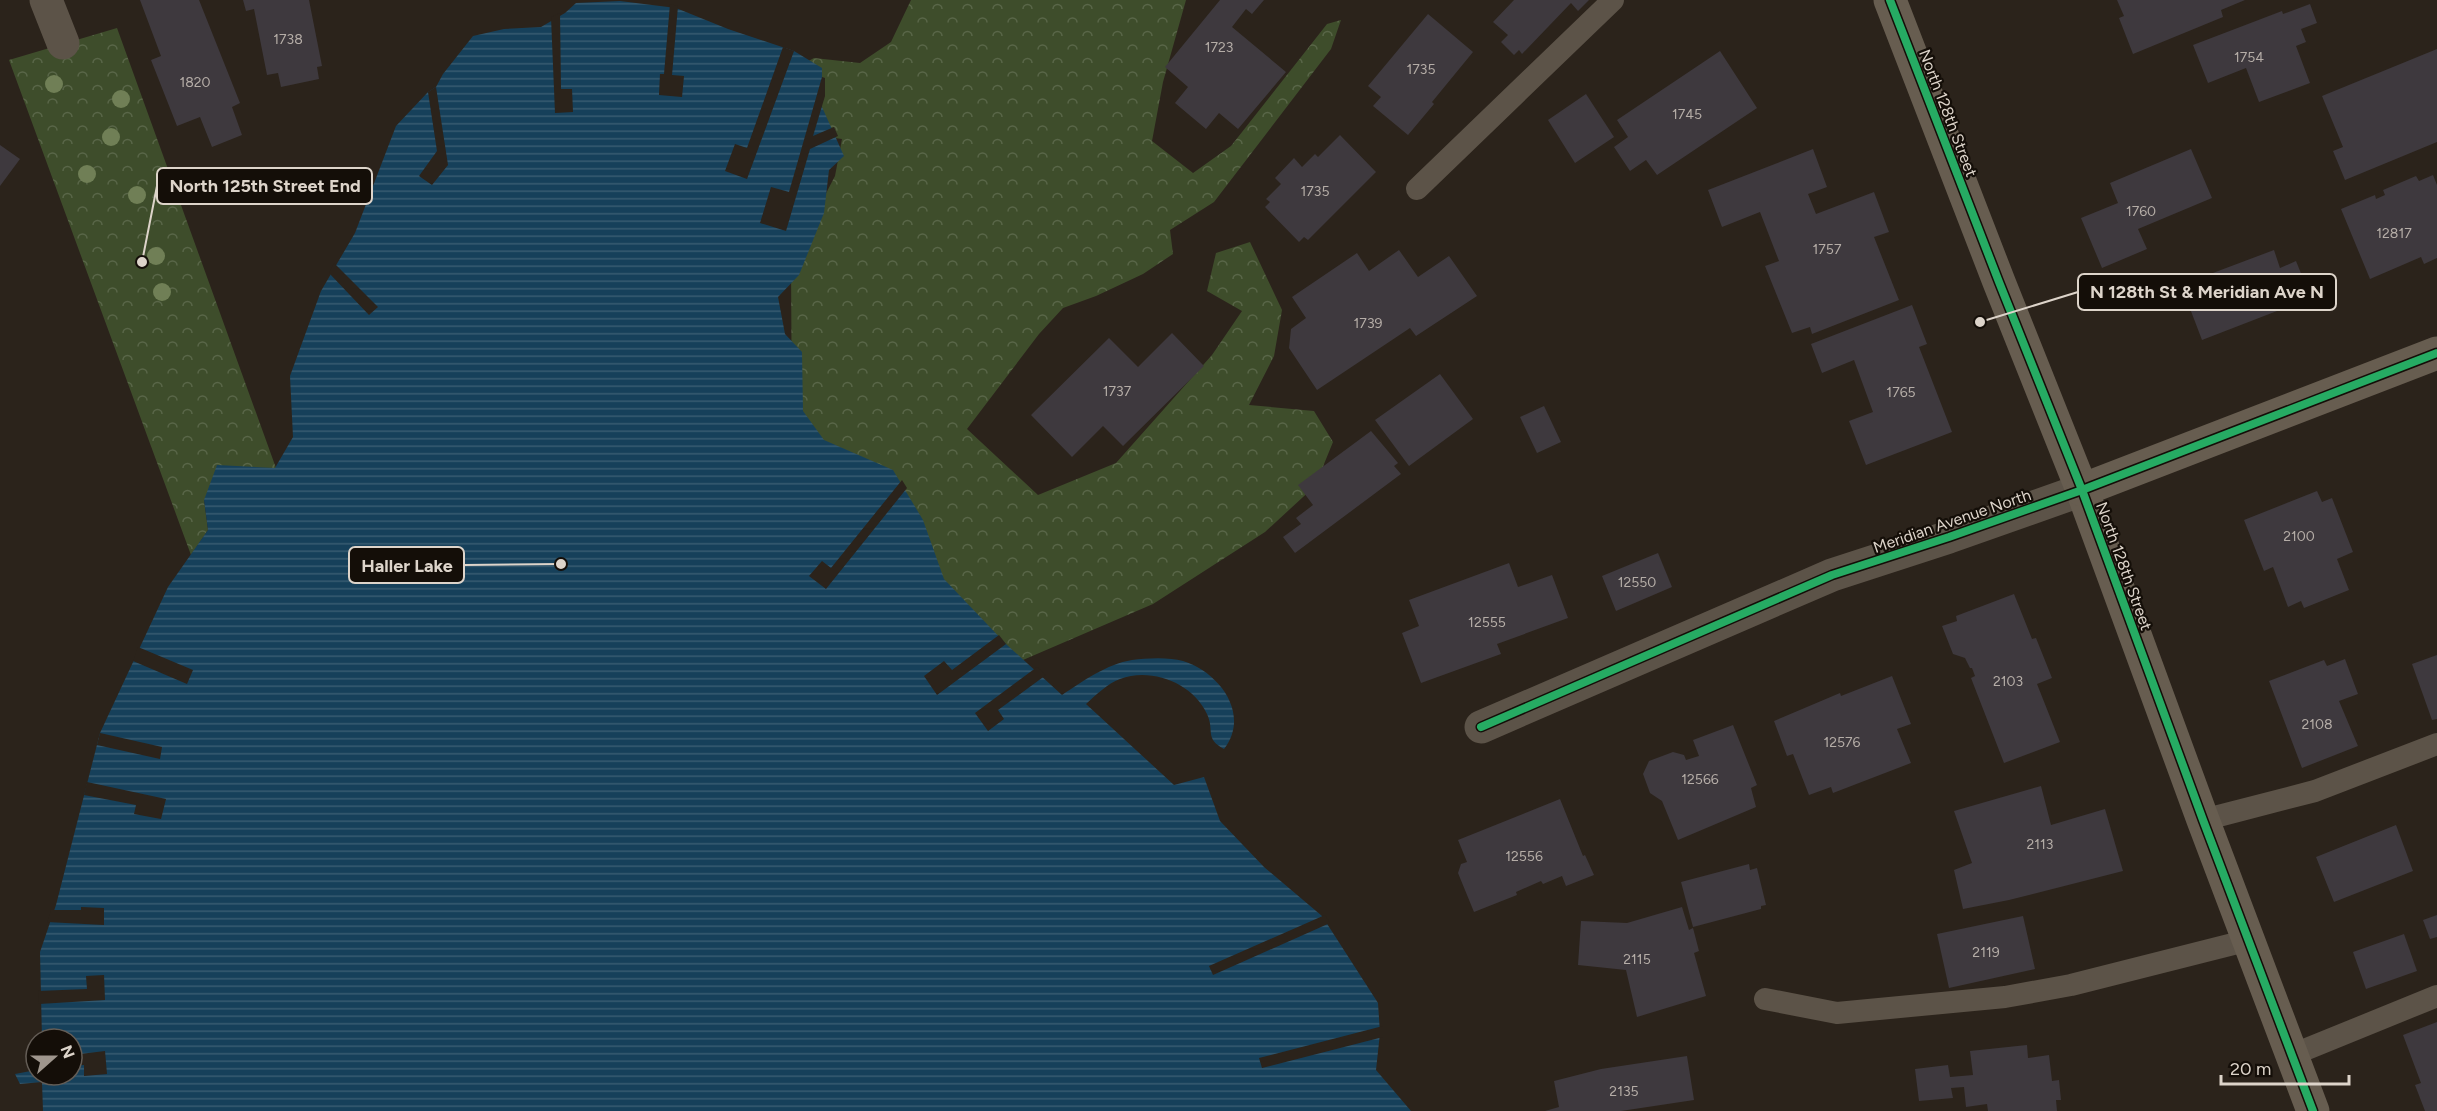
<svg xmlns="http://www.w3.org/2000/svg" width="2437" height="1111" font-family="Figtree,sans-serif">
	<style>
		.forest { fill: url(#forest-crowns) }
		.water { fill: url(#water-rules) }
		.pier { fill: #2b231b }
		.building { fill: #3e393e }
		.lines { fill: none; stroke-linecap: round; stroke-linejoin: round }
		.lane { stroke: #5c5348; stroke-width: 22 }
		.street { stroke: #5c5348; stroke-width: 33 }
		.secondary { stroke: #675d50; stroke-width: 33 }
		.cycleway-casing { stroke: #140e08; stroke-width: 11 }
		.cycleway { stroke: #26ab63; stroke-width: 8 }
		.tree { fill: #707f56 }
		.labels { text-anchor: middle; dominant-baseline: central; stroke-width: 4.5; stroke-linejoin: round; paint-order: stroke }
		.number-label { font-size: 14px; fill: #b5ada7 }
		.street-label { font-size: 16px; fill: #ddd4ca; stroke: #140e08 }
		.leader { fill: none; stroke: #ddd4ca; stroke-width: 2 }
		.callout-dot { fill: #ddd4ca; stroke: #140e08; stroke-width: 2 }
		.callout { fill: #140e08; stroke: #ddd4ca; stroke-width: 2 }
		.callout-label { font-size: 18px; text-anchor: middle; font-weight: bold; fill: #ddd4ca }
	</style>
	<defs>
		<pattern id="forest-crowns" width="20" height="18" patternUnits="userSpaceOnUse" patternTransform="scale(1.5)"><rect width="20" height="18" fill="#3e4d2b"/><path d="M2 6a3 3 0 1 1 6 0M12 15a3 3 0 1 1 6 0" fill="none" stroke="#596648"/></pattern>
		<pattern id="water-rules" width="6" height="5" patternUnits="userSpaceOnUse" patternTransform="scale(1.5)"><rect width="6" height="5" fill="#16405a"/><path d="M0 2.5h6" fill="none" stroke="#375b70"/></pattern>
	</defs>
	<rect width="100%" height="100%" fill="#2b231b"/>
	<g class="forest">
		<polygon points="911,0 1186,0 1163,82 1152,141 1193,173 1231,146 1327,24 1341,20 1331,49 1214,202 1170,230 1173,254 1143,274 1096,296 1063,308 1039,334 967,429 1038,495 1116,463 1212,355 1242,311 1207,291 1216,253 1250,242 1282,310 1274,356 1249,405 1314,411 1333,442 1315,486 1265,532 1153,604 1016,663 792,438 791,261 835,176 842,139 781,130 777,78 814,58 860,63 891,42"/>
		<polygon points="117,28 276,468 204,500 208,530 191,555 9,60"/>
	</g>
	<path class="water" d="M 620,1 L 676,8 L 728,29 L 794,51 L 822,68 L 822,107 L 844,156 L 829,170 L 824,213 L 799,275 L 778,297 L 785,334 L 802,352 L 803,411 L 824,440 L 893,470 L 923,520 L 944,579 L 1006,644 L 1062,695 C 1083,681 1107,664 1132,660 C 1147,658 1169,657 1183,661 C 1219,672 1251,714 1224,749 C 1204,738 1215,731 1207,714 C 1193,683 1151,667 1120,679 C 1107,684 1097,694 1086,704 L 1174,785 L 1204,777 L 1220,821 L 1264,867 L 1322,916 L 1378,1003 L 1380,1033 L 1376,1070 L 1411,1111 L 43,1111 L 42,1082 L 20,1084 L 15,1074 L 36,1070 L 36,1075 L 72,1075 L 72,1039 L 42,1039 L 40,952 L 56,905 L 100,733 L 168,587 L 208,530 L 204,500 L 217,465 L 275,468 L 293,437 L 290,376 L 321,291 L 355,233 L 396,126 L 428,92 L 436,87 L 443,74 L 473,36 L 504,29 L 541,27 L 565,13 L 576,3 Z"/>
	<g class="pier">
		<polygon points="670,4 678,6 672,75 684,76 682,97 659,95 660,74 664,74"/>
		<polygon points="560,13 561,89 572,89 573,112 555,113 551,17"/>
		<polygon points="783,47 794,51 747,179 725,171 735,144 747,148"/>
		<polygon points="822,77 825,78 825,96 813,136 834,127 838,136 810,149 786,231 760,223 771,187 789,192"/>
		<polygon points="436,87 448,165 432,185 419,176 437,151 428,92"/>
		<polygon points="334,263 378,307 369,315 329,273"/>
		<polygon points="902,480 907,488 826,589 809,576 822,561 831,568"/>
		<polygon points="999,635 1006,644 937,695 924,676 944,661 952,670"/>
		<polygon points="138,647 193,670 187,684 133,661"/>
		<polygon points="1037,667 1046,675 998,710 1004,719 988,731 975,713"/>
		<polygon points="100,733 162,747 160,759 97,745"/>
		<polygon points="87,782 166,799 161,819 134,814 136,805 84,795"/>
		<polygon points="81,907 104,908 104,925 47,922 51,910 81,910"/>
		<polygon points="1325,915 1330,923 1213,975 1209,966"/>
		<polygon points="104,975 105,1000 39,1004 38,991 87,989 86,976"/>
		<polygon points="1383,1026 1383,1037 1262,1068 1259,1058"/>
		<polygon points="105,1051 107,1074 84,1076 84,1065 72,1066 72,1055"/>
	</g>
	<g class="building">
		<polygon points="140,0 199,0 240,103 232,107 242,135 212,147 200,117 177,126 151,60 161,56"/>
		<polygon points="243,0 309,0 322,66 317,67 319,79 281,87 278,73 267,75 254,9 246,11"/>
		<polygon points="1220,0 1264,0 1252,14 1246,9 1232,27 1286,72 1238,129 1219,113 1206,129 1175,103 1188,87 1165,67"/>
		<polygon points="1514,0 1589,0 1578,11 1571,3 1522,54 1519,50 1514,55 1501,42 1508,35 1493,22"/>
		<polygon points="2117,0 2245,0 2221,10 2223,17 2133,54 2119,18 2124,16"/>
		<polygon points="2310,4 2317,23 2301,29 2306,42 2296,46 2310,83 2259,102 2246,68 2208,83 2193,45 2282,11 2283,14"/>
		<polygon points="1428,14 1473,52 1432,102 1434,104 1408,135 1373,106 1381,97 1368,86"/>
		<polygon points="2437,49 2437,142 2345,180 2333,151 2343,147 2322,96"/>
		<polygon points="1720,51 1757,108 1657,175 1646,160 1630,171 1614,147 1628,137 1617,120"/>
		<polygon points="1586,94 1614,137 1575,163 1548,120"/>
		<polygon points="1340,135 1376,172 1308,240 1304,237 1299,242 1265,207 1270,202 1266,199 1281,184 1275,178 1294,158 1302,167 1315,154 1318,157"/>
		<polygon points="0,145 20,159 0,186"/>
		<polygon points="1813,149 1827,187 1808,194 1816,214 1874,192 1889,232 1874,237 1899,300 1812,334 1810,327 1792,333 1765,266 1779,261 1760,212 1722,227 1708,190"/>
		<polygon points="2191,149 2212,198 2138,229 2147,249 2102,268 2081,218 2118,203 2110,183"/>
		<polygon points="2433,175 2437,185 2437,258 2424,264 2421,257 2370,279 2341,209 2375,195 2376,199 2385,195 2383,190 2416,176 2419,181"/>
		<polygon points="1399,250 1418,277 1449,256 1477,296 1416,336 1410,328 1317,390 1289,348 1291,329 1306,318 1292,297 1357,253 1369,271"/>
		<polygon points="2274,250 2280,268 2296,261 2311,298 2202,340 2181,285"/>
		<polygon points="1912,305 1927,344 1919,347 1952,432 1866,465 1849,421 1873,412 1854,360 1822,373 1811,344"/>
		<polygon points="1172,333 1204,366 1123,446 1103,426 1072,457 1031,415 1109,338 1138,367"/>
		<polygon points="1440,374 1473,419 1409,466 1375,420"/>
		<polygon points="1544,406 1561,442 1537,453 1520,417"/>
		<polygon points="1371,431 1398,463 1394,466 1401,474 1295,553 1283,537 1301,524 1296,518 1313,505 1298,485"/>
		<polygon points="2317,491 2322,502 2332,498 2353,552 2337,559 2349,590 2304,608 2301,601 2288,607 2273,567 2264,571 2244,520"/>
		<polygon points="1658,553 1672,587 1616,611 1602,576"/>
		<polygon points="1509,563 1518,587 1552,575 1568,618 1497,644 1501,654 1421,683 1402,633 1419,626 1409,600"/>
		<polygon points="2014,594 2032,639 2036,638 2052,678 2037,684 2060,742 2004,763 1971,678 1975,676 1972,668 1970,668 1965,658 1953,654 1942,626 1957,621 1956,616"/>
		<polygon points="2437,655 2437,719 2432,720 2412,664"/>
		<polygon points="2345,659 2358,694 2339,701 2358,746 2302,768 2269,681 2324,660 2327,666"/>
		<polygon points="1892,676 1911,724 1897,729 1911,763 1833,793 1831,787 1809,795 1793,754 1787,756 1774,721 1840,693 1841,696"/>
		<polygon points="1733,725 1757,785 1751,788 1756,807 1678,840 1662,801 1650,793 1643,774 1649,761 1673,752 1684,755 1686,760 1699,756 1693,740"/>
		<polygon points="2041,786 2051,825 2105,809 2123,871 2009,900 1963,909 1954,870 1972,863 1954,811"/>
		<polygon points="1560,799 1583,856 1585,855 1594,875 1566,886 1562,876 1543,884 1541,881 1516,892 1517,895 1474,912 1458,873 1461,864 1467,862 1458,840"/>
		<polygon points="2396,825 2413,871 2334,902 2316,857"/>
		<polygon points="1749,864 1750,870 1757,868 1766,905 1761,906 1761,909 1693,927 1681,882"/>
		<polygon points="1682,907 1689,930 1693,928 1699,951 1694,953 1706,996 1637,1017 1626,970 1578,965 1581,921 1627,923"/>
		<polygon points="2437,915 2437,937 2430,939 2423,920"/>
		<polygon points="2023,916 2035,969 1949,988 1937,934"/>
		<polygon points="2404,934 2417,971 2366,989 2353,952"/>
		<polygon points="2437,1022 2437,1111 2425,1111 2415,1085 2421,1083 2403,1035"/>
		<polygon points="2027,1045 2028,1058 2049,1055 2052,1081 2059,1080 2061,1100 2056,1100 2057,1111 1988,1111 1987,1104 1966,1107 1964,1087 1951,1088 1953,1098 1919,1101 1915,1069 1948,1065 1950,1077 1973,1075 1970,1051"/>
		<polygon points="1687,1056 1694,1100 1621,1111 1545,1111 1559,1107 1554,1081 1601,1069"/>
	</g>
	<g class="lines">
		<g class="lane">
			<polyline points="1417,189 1613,0"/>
			<polyline points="2203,820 2315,791 2437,744"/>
			<polyline points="1765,999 1837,1013 2005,997 2071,985 2249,940"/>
			<polyline points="2292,1055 2437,996"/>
		</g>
		<g class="street">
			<polyline points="46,0 63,43"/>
			<polyline points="1481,727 1832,575 1949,537 2082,490"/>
		</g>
		<g class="secondary">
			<polyline points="1890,0 1999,282 2082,490 2203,820 2313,1111"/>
			<polyline points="2082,490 2437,353"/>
		</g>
		<defs>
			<g id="cycleway">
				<polyline points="1890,0 1999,282 2082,490 2203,820 2313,1111"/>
				<polyline points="1481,727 1832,575 1949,537 2082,490 2437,353"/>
			</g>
		</defs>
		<use href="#cycleway" class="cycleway-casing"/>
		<use href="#cycleway" class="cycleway"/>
	</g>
	<g class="tree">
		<circle cx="54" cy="84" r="9"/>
		<circle cx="121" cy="99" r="9"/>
		<circle cx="111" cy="137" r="9"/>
		<circle cx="87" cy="174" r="9"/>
		<circle cx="137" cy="195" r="9"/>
		<circle cx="156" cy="256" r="9"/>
		<circle cx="162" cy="292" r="9"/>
	</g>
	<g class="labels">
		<g class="number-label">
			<text x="288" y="39">1738</text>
			<text x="1219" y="47">1723</text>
			<text x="2249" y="57">1754</text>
			<text x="1421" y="69">1735</text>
			<text x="195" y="82">1820</text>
			<text x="1687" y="114">1745</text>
			<text x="1315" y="191">1735</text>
			<text x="2141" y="211">1760</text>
			<text x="2394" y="233">12817</text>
			<text x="1827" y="249">1757</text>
			<text x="1368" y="323">1739</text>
			<text x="1117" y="391">1737</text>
			<text x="1901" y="392">1765</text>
			<text x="2299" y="536">2100</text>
			<text x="1637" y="582">12550</text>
			<text x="1487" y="622">12555</text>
			<text x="2008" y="681">2103</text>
			<text x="2317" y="724">2108</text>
			<text x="1842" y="742">12576</text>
			<text x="1700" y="779">12566</text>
			<text x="2040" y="844">2113</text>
			<text x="1524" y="856">12556</text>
			<text x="1986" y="952">2119</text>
			<text x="1637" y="959">2115</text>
			<text x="1624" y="1091">2135</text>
		</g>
		<g class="street-label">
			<text transform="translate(1948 113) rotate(69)">North 128th Street</text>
			<text transform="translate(1952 521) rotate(-19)">Meridian Avenue North</text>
			<text transform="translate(2124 566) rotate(70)">North 128th Street</text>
		</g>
	</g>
	<path class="leader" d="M142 262L157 186M1980 322L2078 292M561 564L464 565"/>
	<g class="callout-dot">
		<circle cx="142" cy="262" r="6"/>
		<circle cx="1980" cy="322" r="6"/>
		<circle cx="561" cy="564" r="6"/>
	</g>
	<g class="callout">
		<rect x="157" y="168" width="215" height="36" rx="6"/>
		<rect x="2078" y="274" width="258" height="36" rx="6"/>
		<rect x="349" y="547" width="115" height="36" rx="6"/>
	</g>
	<g class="callout-label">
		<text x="265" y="192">North 125th Street End</text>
		<text x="2207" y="298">N 128th St &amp; Meridian Ave N</text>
		<text x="407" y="572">Haller Lake</text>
	</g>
	<g transform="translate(54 1057) rotate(69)"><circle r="28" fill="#140e08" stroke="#645d56" stroke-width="1.5"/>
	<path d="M0-4.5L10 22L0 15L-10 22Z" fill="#9f968d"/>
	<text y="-9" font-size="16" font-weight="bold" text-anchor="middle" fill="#ddd4ca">N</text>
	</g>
	<path d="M2221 1075v9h128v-9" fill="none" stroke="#ddd4ca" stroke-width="3"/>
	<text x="2230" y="1075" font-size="18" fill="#ddd4ca" stroke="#140e08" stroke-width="4.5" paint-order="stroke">20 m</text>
</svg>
